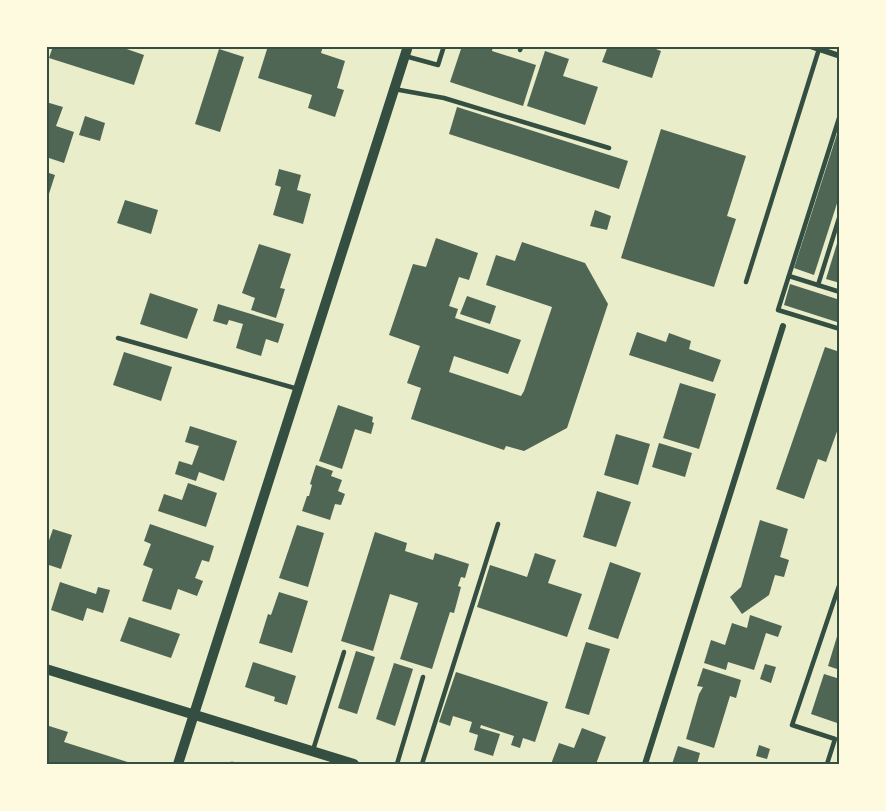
<svg xmlns="http://www.w3.org/2000/svg" width="886" height="811" font-family="Ubuntu,sans-serif">
	<style>
		.building { fill: #4f6655 }
		.lines { fill: none; stroke-linecap: round; stroke-linejoin: round }
		.service { stroke: #344e41; stroke-width: 4.5 }
		.minor { stroke: #344e41; stroke-width: 6 }
		.tertiary { stroke: #344e41; stroke-width: 10 }
		.neatline { fill: none; stroke: #344e41; stroke-width: 2 }
	</style>
	<rect width="100%" height="100%" fill="#e9edc9"/>
	<g class="building">
		<polygon points="53,46 118,46 144,55 134,85 49,58"/>
		<polygon points="268,46 323,46 321,53 345,61 337,88 344,90 335,117 308,108 312,95 258,78"/>
		<polygon points="462,46 493,46 492,51 536,65 523,106 450,82"/>
		<polygon points="608,46 648,46 661,51 652,78 602,62"/>
		<polygon points="219,49 244,57 220,132 195,124"/>
		<polygon points="545,51 569,59 563,76 598,87 585,125 527,106"/>
		<polygon points="46,102 63,107 56,126 74,132 64,163 46,157"/>
		<polygon points="457,107 628,161 619,189 449,134"/>
		<polygon points="85,116 105,123 100,141 79,135"/>
		<polygon points="661,129 746,156 727,216 736,219 714,287 621,258"/>
		<polygon points="838,131 840,132 840,194 814,275 794,268"/>
		<polygon points="279,169 301,175 297,190 311,194 303,224 273,215 281,187 275,185"/>
		<polygon points="46,172 55,175 47,200 46,200"/>
		<polygon points="125,200 158,210 151,234 117,223"/>
		<polygon points="595,210 611,216 607,230 590,226"/>
		<polygon points="839,237 840,238 840,283 826,279"/>
		<polygon points="436,238 478,253 469,280 459,277 449,306 458,309 455,318 521,340 508,374 454,356 449,372 521,396 524,391 552,307 486,285 496,255 515,261 522,242 585,263 608,304 567,428 524,451 506,446 504,450 411,419 421,388 407,383 420,346 389,335 413,264 426,267"/>
		<polygon points="259,244 291,254 280,288 285,289 276,318 251,310 255,298 242,293"/>
		<polygon points="790,284 840,300 840,323 784,305"/>
		<polygon points="150,293 198,309 187,339 140,324"/>
		<polygon points="467,296 496,306 490,324 460,314"/>
		<polygon points="218,304 284,324 278,343 266,339 261,356 236,348 243,324 229,320 227,325 213,321"/>
		<polygon points="637,332 666,342 669,333 691,341 689,349 721,360 713,382 629,355"/>
		<polygon points="825,347 840,352 840,423 826,462 818,459 804,499 776,489"/>
		<polygon points="124,352 172,367 161,401 113,385"/>
		<polygon points="680,383 716,394 699,449 663,438"/>
		<polygon points="338,405 373,417 372,422 374,423 371,434 355,429 342,469 319,461"/>
		<polygon points="190,426 237,441 224,481 199,472 196,481 175,474 179,461 192,465 199,446 185,442"/>
		<polygon points="616,434 650,444 638,485 604,475"/>
		<polygon points="659,443 692,453 685,477 652,467"/>
		<polygon points="316,465 333,471 331,476 342,480 338,491 345,494 341,505 335,504 330,520 302,511 307,496 309,496 312,485 310,484"/>
		<polygon points="188,483 217,493 206,527 158,511 164,494 182,500"/>
		<polygon points="597,491 631,502 616,547 583,537"/>
		<polygon points="760,520 788,529 780,557 789,560 784,577 775,575 769,595 742,614 730,597 741,587"/>
		<polygon points="150,524 214,546 209,562 202,560 195,578 203,581 197,596 178,589 171,610 142,601 153,569 143,565 151,544 144,541"/>
		<polygon points="297,525 324,533 308,587 279,578"/>
		<polygon points="53,529 72,535 61,569 46,564 46,549"/>
		<polygon points="375,532 407,543 405,551 433,560 435,553 469,564 465,578 461,577 458,586 461,587 454,613 450,612 432,669 400,659 418,603 390,594 373,651 341,641"/>
		<polygon points="535,553 556,560 548,583 582,594 567,637 477,607 490,565 527,577"/>
		<polygon points="610,562 641,573 618,639 588,629"/>
		<polygon points="60,582 96,594 98,587 110,590 103,613 87,608 83,621 51,610"/>
		<polygon points="279,592 308,601 292,653 259,643 268,614 271,615"/>
		<polygon points="750,615 782,626 778,637 766,633 754,670 728,662 726,670 704,663 711,640 725,645 732,623 747,628"/>
		<polygon points="129,617 180,634 171,658 120,641"/>
		<polygon points="839,630 840,630 840,670 828,666"/>
		<polygon points="586,642 610,649 589,715 565,708"/>
		<polygon points="356,651 375,657 357,714 338,708"/>
		<polygon points="253,662 296,676 287,705 274,701 275,697 245,687"/>
		<polygon points="394,663 413,669 395,726 376,719"/>
		<polygon points="765,664 776,667 771,683 760,679"/>
		<polygon points="703,668 741,680 736,698 730,696 714,748 686,739 699,694 703,687 697,686"/>
		<polygon points="456,672 548,702 535,742 523,738 520,748 511,745 514,736 481,725 480,728 500,734 493,756 474,750 478,735 469,732 472,722 453,716 450,726 439,722"/>
		<polygon points="824,674 840,679 840,724 811,714"/>
		<polygon points="46,725 68,732 64,742 134,764 46,764"/>
		<polygon points="582,728 606,737 596,764 551,764 559,743 574,748"/>
		<polygon points="759,745 770,749 767,759 756,756"/>
		<polygon points="678,746 700,753 697,764 672,764"/>
	</g>
	<g class="lines">
		<g class="service">
			<polyline points="520,50 522,46"/>
			<polyline points="405,56 438,65 444,46"/>
			<polyline points="394,89 444,98 609,148"/>
			<polyline points="840,115 778,310 840,329"/>
			<polyline points="789,276 840,292"/>
			<polyline points="746,282 819,49"/>
			<polyline points="818,285 840,215"/>
			<polyline points="118,338 298,389"/>
			<polyline points="313,750 344,652"/>
			<polyline points="231,764 233,764"/>
			<polyline points="397,764 423,677"/>
			<polyline points="422,764 498,524"/>
			<polyline points="827,764 835,739 792,725 840,583"/>
		</g>
		<g class="minor">
			<polyline points="810,46 840,56"/>
			<polyline points="645,764 783,326"/>
		</g>
		<g class="tertiary">
			<polyline points="46,669 354,764"/>
			<polyline points="178,764 408,46"/>
		</g>
	</g>
	<rect width="886" height="811" fill="none" stroke="#fefae0" stroke-width="96"/>
	<rect x="48" y="48" width="790" height="715" class="neatline"/>
</svg>
